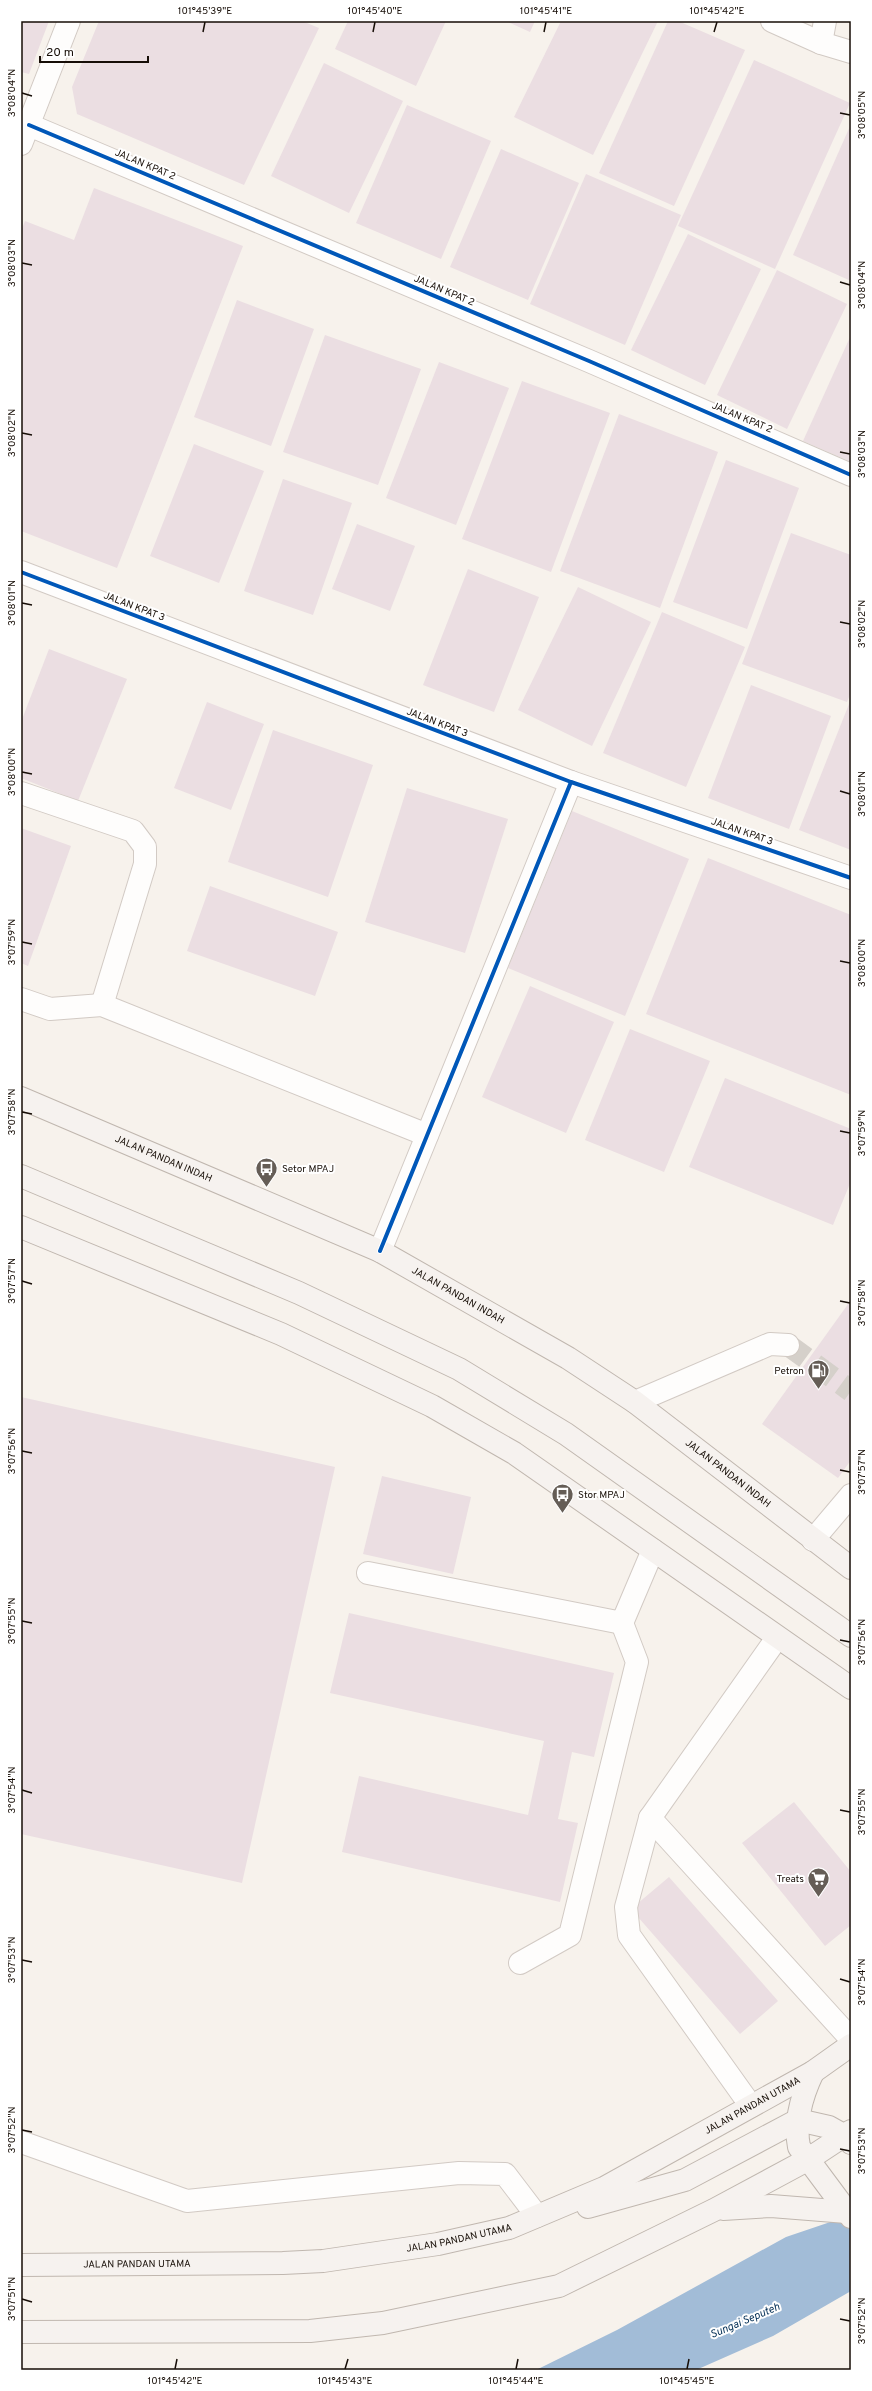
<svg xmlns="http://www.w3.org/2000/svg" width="872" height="2391" font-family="Overpass,sans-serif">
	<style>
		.water { fill: #a2bcd7 }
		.building { fill: #ebdee2 }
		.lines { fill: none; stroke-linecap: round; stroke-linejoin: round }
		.minor-tunnel { stroke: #d5d0ca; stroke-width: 22; stroke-dasharray: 22 11; stroke-linecap: butt }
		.minor-casing { stroke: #d2cac4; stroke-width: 24 }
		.major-casing { stroke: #c0b7af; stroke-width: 24 }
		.minor { stroke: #fefdfc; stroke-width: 22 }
		.major { stroke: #f6f2ef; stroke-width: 22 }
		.cycleway-casing { stroke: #fff; stroke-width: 6 }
		.cycleway { stroke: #0057b8; stroke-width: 4 }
		.ticks { fill: none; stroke: #160d06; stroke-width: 1.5 }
		.labels { text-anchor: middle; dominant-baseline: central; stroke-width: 4; stroke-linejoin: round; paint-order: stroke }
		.street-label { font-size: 10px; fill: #160d06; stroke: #fff }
		.poi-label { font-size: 10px; fill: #160d06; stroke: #fff; text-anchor: start }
		.water-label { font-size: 11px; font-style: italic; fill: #002d54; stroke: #fff }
		.neatline { fill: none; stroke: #160d06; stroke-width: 1.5 }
		.ticks-label { font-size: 10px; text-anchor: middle; fill: #160d06 }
	</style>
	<rect width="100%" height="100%" fill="#f7f2ec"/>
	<polygon class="water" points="851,2215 851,2291 773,2336 696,2370 536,2370 617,2330 786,2237"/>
	<g class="building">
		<polygon points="21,21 49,21 29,74 21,72"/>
		<polygon points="99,21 302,21 319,28 244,185 77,114 72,87"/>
		<polygon points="348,21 446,21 416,86 335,49"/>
		<polygon points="506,21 535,21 530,32"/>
		<polygon points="561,21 658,21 593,155 514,117"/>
		<polygon points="668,21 678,21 745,50 674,206 599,173"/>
		<polygon points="754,60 850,103 775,269 678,226"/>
		<polygon points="324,63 403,101 349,213 271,176"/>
		<polygon points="407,105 491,141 441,259 356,223"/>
		<polygon points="851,124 851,281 793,255"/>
		<polygon points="501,149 579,183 528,300 450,267"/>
		<polygon points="586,174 681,215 625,345 530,304"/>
		<polygon points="94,188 243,246 117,568 21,531 21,231 25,221 74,240"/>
		<polygon points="688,234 761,269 705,385 631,350"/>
		<polygon points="777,270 847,304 787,429 717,395"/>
		<polygon points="237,300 314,329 271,446 194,417"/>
		<polygon points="325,335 421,369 378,485 283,452"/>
		<polygon points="851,335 851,462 803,441"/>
		<polygon points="439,362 509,388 456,525 386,498"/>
		<polygon points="522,381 610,413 551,572 462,539"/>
		<polygon points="619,414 718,452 660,608 560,571"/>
		<polygon points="194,444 264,471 219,583 150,556"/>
		<polygon points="726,460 799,488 747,629 673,602"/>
		<polygon points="283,479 352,503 313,615 244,591"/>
		<polygon points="357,524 415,546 390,611 332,589"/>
		<polygon points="791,533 851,555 851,692 847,702 742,664"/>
		<polygon points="468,569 539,597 494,712 423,685"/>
		<polygon points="578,587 651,622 592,746 518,710"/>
		<polygon points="662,612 745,647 686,787 603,753"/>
		<polygon points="49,649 127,679 78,801 21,778 21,722"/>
		<polygon points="751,685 831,716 789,829 708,798"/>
		<polygon points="851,699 851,850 799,830"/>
		<polygon points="207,702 264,724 231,810 174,788"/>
		<polygon points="273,730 373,765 328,897 228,862"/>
		<polygon points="407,788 508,819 465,953 365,922"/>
		<polygon points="572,811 689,859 625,1016 508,968"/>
		<polygon points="21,828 71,846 28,966 21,963"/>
		<polygon points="708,858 851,915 851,1095 646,1014"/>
		<polygon points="210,886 338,932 315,996 187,951"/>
		<polygon points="530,986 614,1022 566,1133 482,1097"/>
		<polygon points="630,1029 710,1061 664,1172 585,1140"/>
		<polygon points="725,1078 851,1129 851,1181 833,1225 689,1167"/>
		<polygon points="851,1300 851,1460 838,1478 762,1424"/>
		<polygon points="21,1397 335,1467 242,1883 21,1834"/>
		<polygon points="382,1476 471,1497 453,1574 363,1554"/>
		<polygon points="349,1613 614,1673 594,1757 572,1752 558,1819 578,1823 560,1902 342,1852 359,1776 528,1815 544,1741 330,1693"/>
		<polygon points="794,1802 851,1872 851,1925 825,1946 742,1843"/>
		<polygon points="669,1877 778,2001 740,2034 631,1909"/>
	</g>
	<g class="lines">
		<polyline class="minor-tunnel" points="788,1345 851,1391"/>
		<defs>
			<g id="minor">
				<polyline points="772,21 821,43 851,52"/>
				<polyline points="821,43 825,21"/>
				<polyline points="29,125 589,361 851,475"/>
				<polyline points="21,144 69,21"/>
				<polyline points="21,572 571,782 851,878"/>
				<polyline points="21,793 133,831 145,847 145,864 102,1005"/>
				<polyline points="21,999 50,1009 102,1005 427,1135"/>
				<polyline points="380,1251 571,782"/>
				<polyline points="635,1402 770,1344 788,1345"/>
				<polyline points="813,1540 851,1495"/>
				<polyline points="368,1573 622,1623 653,1550"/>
				<polyline points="650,1818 851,2039"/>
				<polyline points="520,1963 570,1935 637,1662 622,1623"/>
				<polyline points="751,2106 629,1935 626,1907 650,1818 777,1638"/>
				<polyline points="21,2142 187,2201 459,2173 505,2174 537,2216"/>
			</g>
			<g id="major">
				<path id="s1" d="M 21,1098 L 380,1251 L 568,1358 L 635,1402 L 851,1568"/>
				<polyline points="21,1176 299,1293 459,1369 566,1434 851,1636"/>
				<polyline points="21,1227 281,1334 432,1406 514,1453 851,1688"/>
				<path d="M 813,2072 C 802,2095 794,2121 799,2147 L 851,2217"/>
				<polyline points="588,2207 685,2180 798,2120 829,2127 845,2136 851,2143"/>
				<polyline points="723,2209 771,2206 847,2212"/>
				<path id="s2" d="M 21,2265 L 283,2263 L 323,2261 L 438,2244 L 509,2228 L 604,2188 L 813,2072 L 851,2045"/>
				<polyline points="21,2332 310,2331 383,2323 559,2286 714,2210 807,2160 851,2131"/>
			</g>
		</defs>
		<use href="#minor" class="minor-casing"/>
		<use href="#major" class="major-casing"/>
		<use href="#minor" class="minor"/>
		<use href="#major" class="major"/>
		<defs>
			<g id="cycleway">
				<polyline points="29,125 589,361 851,475"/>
				<polyline points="21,572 571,782 851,878"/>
				<polyline points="380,1251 571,782"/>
			</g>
		</defs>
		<use href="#cycleway" class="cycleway-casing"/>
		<use href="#cycleway" class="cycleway"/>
	</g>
	<path class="ticks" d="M 203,32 L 205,22M 373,32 L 375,22M 544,32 L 546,22M 714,32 L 717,22M 22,93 L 32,96M 840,113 L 850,115M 22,263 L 32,265M 840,282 L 850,285M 22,433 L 32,435M 840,452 L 850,454M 22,603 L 32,605M 840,622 L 850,624M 22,772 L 32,774M 840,791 L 850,794M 22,942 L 32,944M 840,961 L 850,963M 22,1112 L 32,1114M 840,1131 L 850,1133M 22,1281 L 32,1284M 840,1301 L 850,1303M 22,1451 L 32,1453M 840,1470 L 850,1472M 22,1621 L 32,1623M 840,1640 L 850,1642M 22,1790 L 32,1793M 840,1810 L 850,1812M 22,1960 L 32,1962M 840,1979 L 850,1982M 22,2130 L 32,2132M 840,2149 L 850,2151M 22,2299 L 32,2302M 840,2319 L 850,2321M 175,2369 L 177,2359M 345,2369 L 348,2359M 516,2369 L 518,2359M 687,2369 L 689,2359"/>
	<defs>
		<symbol id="bus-pin" viewBox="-11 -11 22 30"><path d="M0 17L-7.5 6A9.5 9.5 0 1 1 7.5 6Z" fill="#655d56" stroke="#fff"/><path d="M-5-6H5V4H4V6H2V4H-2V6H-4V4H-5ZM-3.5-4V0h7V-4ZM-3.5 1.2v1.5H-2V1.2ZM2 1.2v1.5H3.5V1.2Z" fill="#fff"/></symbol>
		<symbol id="fuel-pin" viewBox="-11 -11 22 30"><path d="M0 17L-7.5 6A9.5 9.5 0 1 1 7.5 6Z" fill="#655d56" stroke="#fff"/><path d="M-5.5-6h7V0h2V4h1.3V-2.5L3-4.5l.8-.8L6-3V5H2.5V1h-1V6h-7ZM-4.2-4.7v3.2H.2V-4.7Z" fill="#fff"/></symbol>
		<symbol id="supermarket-pin" viewBox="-11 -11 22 30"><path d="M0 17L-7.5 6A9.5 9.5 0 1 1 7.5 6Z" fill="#655d56" stroke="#fff"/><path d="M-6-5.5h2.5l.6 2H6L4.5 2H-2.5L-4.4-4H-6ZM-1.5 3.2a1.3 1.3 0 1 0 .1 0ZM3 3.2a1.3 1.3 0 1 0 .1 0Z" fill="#fff"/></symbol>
	</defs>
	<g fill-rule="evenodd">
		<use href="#bus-pin" x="254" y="1156" width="25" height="34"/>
		<use href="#fuel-pin" x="806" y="1358" width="25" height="34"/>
		<use href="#bus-pin" x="550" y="1482" width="25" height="34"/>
		<use href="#supermarket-pin" x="806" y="1866" width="25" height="34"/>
	</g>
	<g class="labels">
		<g class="street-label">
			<text transform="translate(145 165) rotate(23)">JALAN KPAT 2</text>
			<text transform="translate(444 291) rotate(23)">JALAN KPAT 2</text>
			<text transform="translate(742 418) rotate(23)">JALAN KPAT 2</text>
			<text transform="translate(134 607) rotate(21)">JALAN KPAT 3</text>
			<text transform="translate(437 723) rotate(21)">JALAN KPAT 3</text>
			<text transform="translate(742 832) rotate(19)">JALAN KPAT 3</text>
			<text stroke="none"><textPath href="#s1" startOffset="155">JALAN PANDAN INDAH</textPath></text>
			<text stroke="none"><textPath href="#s1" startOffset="480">JALAN PANDAN INDAH</textPath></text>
			<text stroke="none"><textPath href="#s1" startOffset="804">JALAN PANDAN INDAH</textPath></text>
			<text stroke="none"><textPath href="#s2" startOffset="764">JALAN PANDAN UTAMA</textPath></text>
			<text stroke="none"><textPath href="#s2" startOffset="440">JALAN PANDAN UTAMA</textPath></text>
			<text stroke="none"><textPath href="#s2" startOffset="116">JALAN PANDAN UTAMA</textPath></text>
		</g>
		<g class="poi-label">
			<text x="282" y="1169">Setor MPAJ</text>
			<text x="804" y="1371" text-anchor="end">Petron</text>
			<text x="578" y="1495">Stor MPAJ</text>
			<text x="804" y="1879" text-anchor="end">Treats</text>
		</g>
		<g class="water-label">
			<text transform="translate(745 2321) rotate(-23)">Sungai Seputeh</text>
		</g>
	</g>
	<rect width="872" height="2391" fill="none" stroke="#ffffff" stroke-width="44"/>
	<path d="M40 56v6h108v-6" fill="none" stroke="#160d06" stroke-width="2"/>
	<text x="46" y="56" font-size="12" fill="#160d06" stroke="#ffffff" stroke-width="3" paint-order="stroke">20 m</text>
	<rect x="22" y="22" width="828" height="2347" class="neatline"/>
	<g class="ticks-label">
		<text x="205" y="14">101°45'39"E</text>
		<text x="375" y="14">101°45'40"E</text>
		<text x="546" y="14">101°45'41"E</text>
		<text x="717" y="14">101°45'42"E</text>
		<text transform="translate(11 93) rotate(-90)" y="4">3°08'04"N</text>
		<text transform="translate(861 115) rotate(-90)" y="4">3°08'05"N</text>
		<text transform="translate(11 263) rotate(-90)" y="4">3°08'03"N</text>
		<text transform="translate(861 285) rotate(-90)" y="4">3°08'04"N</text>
		<text transform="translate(11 433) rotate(-90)" y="4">3°08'02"N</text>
		<text transform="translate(861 454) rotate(-90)" y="4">3°08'03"N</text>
		<text transform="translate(11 603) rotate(-90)" y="4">3°08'01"N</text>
		<text transform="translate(861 624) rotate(-90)" y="4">3°08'02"N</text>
		<text transform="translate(11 772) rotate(-90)" y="4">3°08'00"N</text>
		<text transform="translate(861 794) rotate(-90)" y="4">3°08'01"N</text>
		<text transform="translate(11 942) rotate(-90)" y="4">3°07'59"N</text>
		<text transform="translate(861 963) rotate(-90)" y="4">3°08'00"N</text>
		<text transform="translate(11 1112) rotate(-90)" y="4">3°07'58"N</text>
		<text transform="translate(861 1133) rotate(-90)" y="4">3°07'59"N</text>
		<text transform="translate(11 1281) rotate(-90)" y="4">3°07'57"N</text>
		<text transform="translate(861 1303) rotate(-90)" y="4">3°07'58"N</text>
		<text transform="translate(11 1451) rotate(-90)" y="4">3°07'56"N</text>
		<text transform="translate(861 1472) rotate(-90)" y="4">3°07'57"N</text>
		<text transform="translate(11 1621) rotate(-90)" y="4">3°07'55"N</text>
		<text transform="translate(861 1642) rotate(-90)" y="4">3°07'56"N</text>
		<text transform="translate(11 1790) rotate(-90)" y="4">3°07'54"N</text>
		<text transform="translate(861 1812) rotate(-90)" y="4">3°07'55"N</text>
		<text transform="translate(11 1960) rotate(-90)" y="4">3°07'53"N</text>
		<text transform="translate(861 1982) rotate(-90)" y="4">3°07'54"N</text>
		<text transform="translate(11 2130) rotate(-90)" y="4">3°07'52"N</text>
		<text transform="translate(861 2151) rotate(-90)" y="4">3°07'53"N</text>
		<text transform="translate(11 2299) rotate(-90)" y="4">3°07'51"N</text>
		<text transform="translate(861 2321) rotate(-90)" y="4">3°07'52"N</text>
		<text x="175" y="2384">101°45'42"E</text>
		<text x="345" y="2384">101°45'43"E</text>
		<text x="516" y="2384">101°45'44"E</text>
		<text x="687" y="2384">101°45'45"E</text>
	</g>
</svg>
